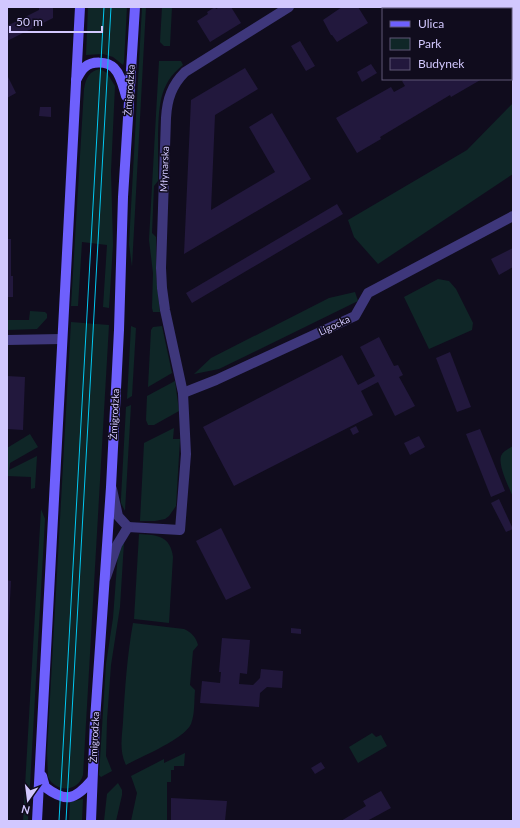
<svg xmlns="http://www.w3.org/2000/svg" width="520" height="828" font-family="Lato,sans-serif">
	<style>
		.green { fill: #0f2627 }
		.building { fill: #22183d }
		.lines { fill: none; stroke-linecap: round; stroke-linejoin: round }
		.street { stroke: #3e377b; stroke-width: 10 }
		.secondary { stroke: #6e60fd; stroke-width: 10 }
		.tram { stroke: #03c8f0; stroke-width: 1 }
		.labels { text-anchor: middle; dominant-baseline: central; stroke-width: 3; stroke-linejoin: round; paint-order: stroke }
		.street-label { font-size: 10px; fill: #d2c8fe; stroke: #100c1d }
	</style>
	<rect width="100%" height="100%" fill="#100c1d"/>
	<g class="green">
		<polygon points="88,7 127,7 124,62 123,65 113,57 103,54 86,55"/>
		<polygon points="142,7 146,7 132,267 129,244"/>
		<polygon points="162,7 172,7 170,46 164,46 160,42"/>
		<path d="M 159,61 L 181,61 L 183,65 C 158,84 159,109 158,138 C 158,152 158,166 158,181 L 154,186 L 152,233 L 156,237 L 156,275 L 160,312 L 153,312 L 152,308 L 153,273 L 149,240 Z"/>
		<path d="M 100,69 L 107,73 L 115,86 L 111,171 L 113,245 L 109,308 L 103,307 L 107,245 L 82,242 L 78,306 L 71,306 L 84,89 C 86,78 89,71 100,69 Z"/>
		<polygon points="513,103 513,174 378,264 354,237 348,220 467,150"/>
		<polygon points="438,279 449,281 456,289 473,323 472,330 429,349 404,297"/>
		<polygon points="355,292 358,301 219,369 194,374 211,358 329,298"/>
		<polygon points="30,311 45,312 47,314 47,318 37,329 7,330 7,320 29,320"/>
		<path d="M 71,322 L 109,325 L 83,775 C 78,793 55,792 48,777 L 47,752 Z"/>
		<polygon points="131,326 136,328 132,396 127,399"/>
		<polygon points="162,326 172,373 148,387 151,330 153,327"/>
		<polygon points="175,381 179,411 154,425 148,425 146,420 147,396"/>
		<polygon points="131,405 125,511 121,503 121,498 126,407"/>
		<polygon points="174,428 173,439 180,439 176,506 169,516 165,519 155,521 140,521 144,443"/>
		<polygon points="30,434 38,447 10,463 9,470 37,456 35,488 31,489 31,477 7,476 7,448"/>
		<path d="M 513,446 L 513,497 C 509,487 498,466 501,456 C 503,451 508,449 513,446 Z"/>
		<polygon points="41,509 45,519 28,821 23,821"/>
		<path d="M 139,534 C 158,535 170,536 173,557 L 169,623 L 134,619 Z"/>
		<polygon points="124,542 120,607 111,665 107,720 106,756 112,771 101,777 99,775 106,664 113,618 118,552"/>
		<path d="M 133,623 L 184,629 C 191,632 196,637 198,645 L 193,651 L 190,685 L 195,690 C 194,701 195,714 191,724 C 183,740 142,756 126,765 C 119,751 122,737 123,722 C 125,688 127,657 133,623 Z"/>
		<polygon points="372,733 376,737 381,735 387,746 358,763 349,747"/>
		<polygon points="185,753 184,766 174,766 174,770 171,770 171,782 167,782 167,821 131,821 137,793 131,776 164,759 164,763"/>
		<polygon points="118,783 122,790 122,795 116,821 104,821 107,794"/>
		<polygon points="83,799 82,821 69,821 70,802"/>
	</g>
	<g class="building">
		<polygon points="39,7 53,7 53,18 7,41 7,26 39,10"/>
		<polygon points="215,7 216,9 220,7 231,7 241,23 210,42 197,21 208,14 207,12"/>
		<polygon points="342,7 358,7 368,23 337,42 332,35 331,35 323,20"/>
		<polygon points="397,7 417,7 418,9 398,9"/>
		<polygon points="513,13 513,60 511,61 511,14"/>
		<polygon points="300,41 315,66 306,71 291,46"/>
		<polygon points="371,64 377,73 362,82 357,72"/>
		<polygon points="245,68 258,89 215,115 211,210 275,172 249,127 272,113 311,179 184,254 191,100"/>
		<polygon points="7,75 16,93 7,98"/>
		<polygon points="405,79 482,79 451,97 450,95 380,137 381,139 357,153 336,118 391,87 394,92 405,86 402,81"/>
		<polygon points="40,107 51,107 51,117 39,116"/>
		<polygon points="337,204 343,214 192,303 186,293"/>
		<polygon points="7,239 11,239 11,276 13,276 13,297 7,297"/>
		<polygon points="513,248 513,267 499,275 491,259"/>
		<polygon points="379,337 394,366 398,365 403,375 399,377 415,406 395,416 378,382 361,391 373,415 234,486 203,427 342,355 358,385 375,376 360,347"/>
		<polygon points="450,352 471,407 457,412 436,358"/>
		<polygon points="7,376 25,377 23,430 7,429"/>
		<polygon points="356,426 359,432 353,435 350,429"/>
		<polygon points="480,429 505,491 491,497 466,434"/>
		<polygon points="419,436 425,447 410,455 404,443"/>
		<polygon points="499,499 513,529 506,532 491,503"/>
		<polygon points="221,528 251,588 226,600 196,541"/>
		<polygon points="7,580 11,581 8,636 7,636"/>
		<polygon points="291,628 301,629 301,634 291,633"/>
		<polygon points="222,638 250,640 247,674 240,673 239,684 253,685 260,678 261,669 283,671 282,688 267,687 260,693 259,707 200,703 202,681 220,683 221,672 219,672"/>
		<polygon points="321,762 325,768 315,774 311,768"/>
		<polygon points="381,791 391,808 367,821 341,821 366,806 363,801"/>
		<polygon points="171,798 227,801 225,821 171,821"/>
	</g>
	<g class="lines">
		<g class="street">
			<polyline points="7,340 61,339"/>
			<polyline points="183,393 216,380 355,316 368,293 513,216"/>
			<polyline points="112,489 118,516 128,527"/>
			<path d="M 128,527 L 180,530 L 186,454 L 183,393 L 165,310 L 162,288 L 161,268 L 166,118 C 167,99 172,85 185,72 L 289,7"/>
			<polyline points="106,577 117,545 128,527"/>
		</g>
		<g class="secondary">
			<path d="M 76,80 C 79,75 81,70 85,67 C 92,61 107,61 114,68 C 121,75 123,86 126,96"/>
			<path d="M 42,776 L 45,787 C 66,803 75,800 92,780"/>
			<polyline points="37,821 80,7"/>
			<polyline points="91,821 95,720 111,487 119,330 123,197 135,7"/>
		</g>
		<g class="tram">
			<polyline points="59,821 104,7"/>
			<polyline points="66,821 111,7"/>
		</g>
	</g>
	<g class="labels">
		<g class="street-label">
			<text transform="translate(129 90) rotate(-86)">Żmigrodzka</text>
			<text transform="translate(164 169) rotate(-88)">Młynarska</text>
			<text transform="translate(334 325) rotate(-25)">Ligocka</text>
			<text transform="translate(114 414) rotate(-87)">Żmigrodzka</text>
			<text transform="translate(94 737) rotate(-87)">Żmigrodzka</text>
		</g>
	</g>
	<rect width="520" height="828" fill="none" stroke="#d2c8fe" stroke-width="16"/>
	<rect x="382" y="8" width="130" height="72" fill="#100c1d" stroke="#5e5777"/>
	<rect x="390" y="21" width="20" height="6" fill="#6e60fd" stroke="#5e5777"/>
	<text x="418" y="28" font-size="12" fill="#d2c8fe">Ulica</text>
	<rect x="390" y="38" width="20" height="12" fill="#0f2627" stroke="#5e5777"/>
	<text x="418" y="48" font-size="12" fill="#d2c8fe">Park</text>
	<rect x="390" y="58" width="20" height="12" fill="#22183d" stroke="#5e5777"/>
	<text x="418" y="68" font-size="12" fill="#d2c8fe">Budynek</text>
	<g transform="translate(28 800) rotate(194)" stroke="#100c1d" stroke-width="3" paint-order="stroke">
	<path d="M0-3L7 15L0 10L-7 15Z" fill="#d2c8fe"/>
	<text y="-6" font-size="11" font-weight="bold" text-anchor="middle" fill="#d2c8fe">N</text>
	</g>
	<path d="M10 26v6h92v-6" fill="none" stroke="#d2c8fe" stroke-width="2"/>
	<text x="16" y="26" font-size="12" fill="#d2c8fe" stroke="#100c1d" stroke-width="3" paint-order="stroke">50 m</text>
</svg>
